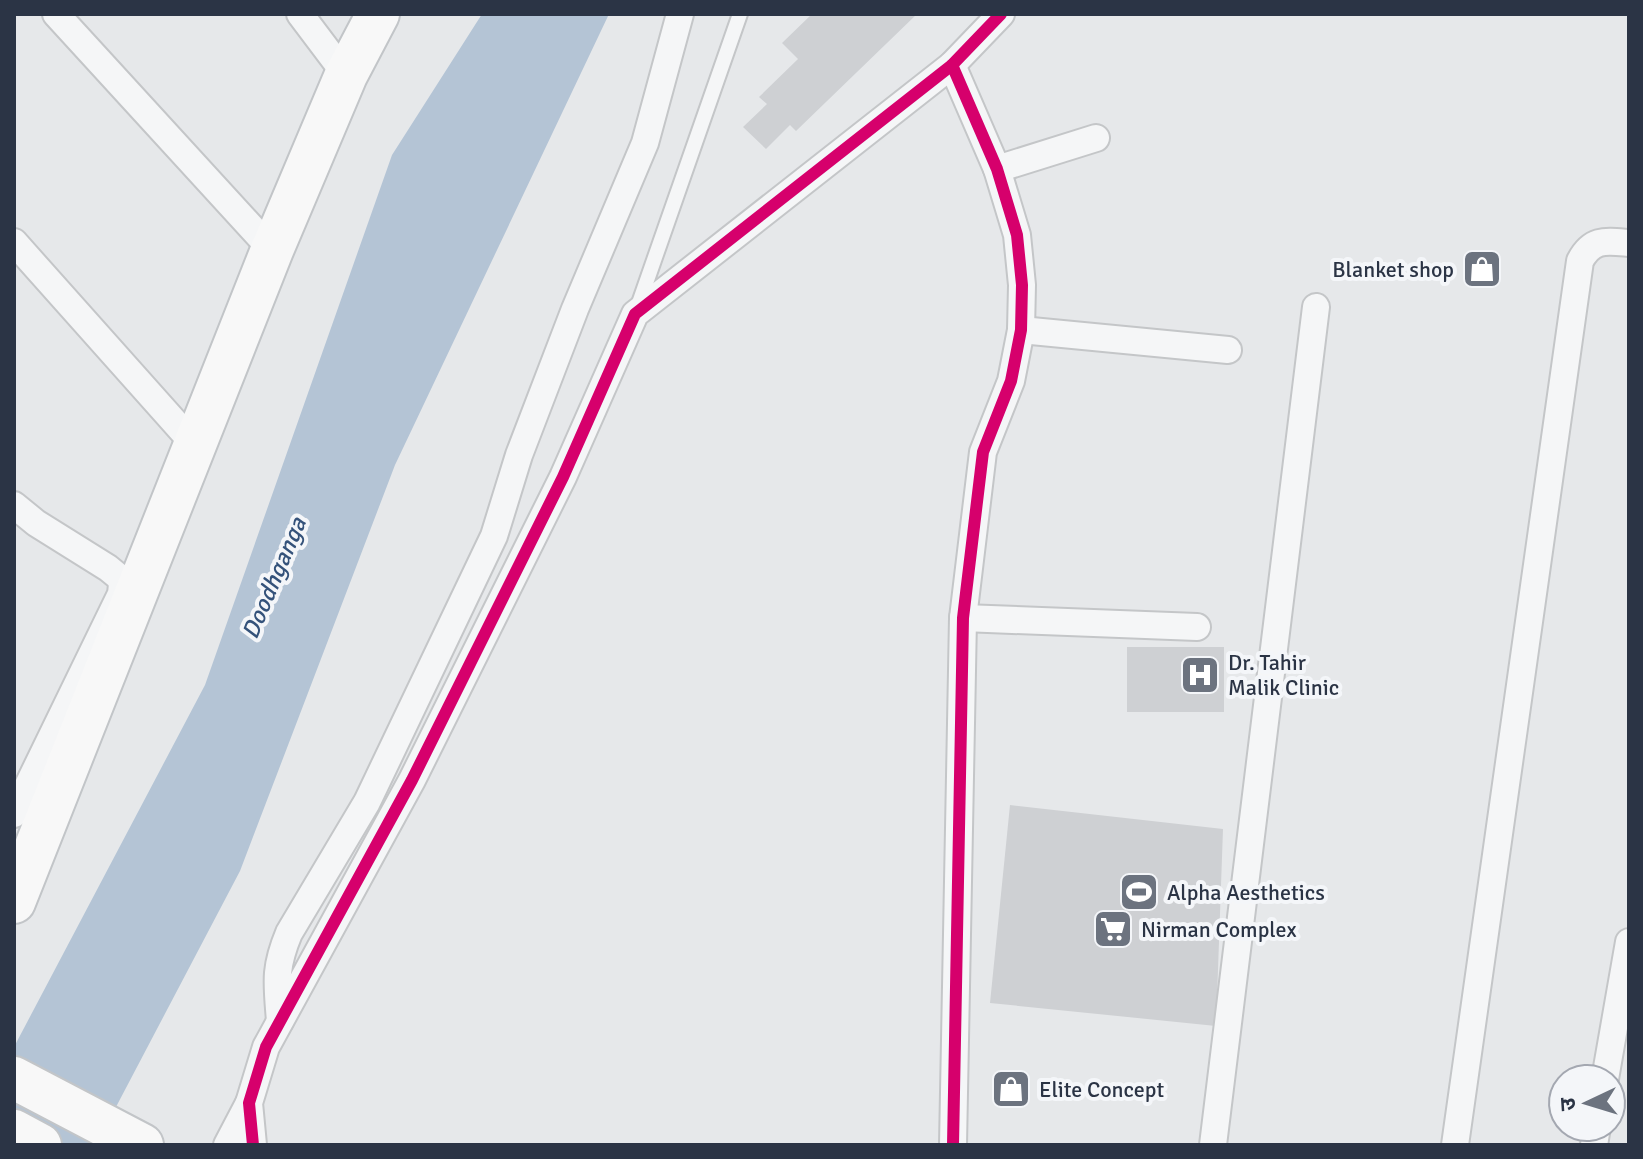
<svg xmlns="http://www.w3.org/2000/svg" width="1643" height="1159" font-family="Signika,'Noto Sans Devanagari',sans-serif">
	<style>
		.water { fill: #b4c4d5 }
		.building { fill: #ced0d3 }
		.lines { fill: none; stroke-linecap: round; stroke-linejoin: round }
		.service-casing { stroke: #c4c6c8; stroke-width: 18 }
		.minor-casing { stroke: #c4c6c8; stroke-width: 30 }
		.primary-casing { stroke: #c2c5c8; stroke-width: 46 }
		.service { stroke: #f5f6f7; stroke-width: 14 }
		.minor { stroke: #f5f6f7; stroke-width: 26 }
		.primary { stroke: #f8f8f8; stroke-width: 42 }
		.cycleway-casing { stroke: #f4f6f9; stroke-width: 17 }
		.cycleway { stroke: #d6006c; stroke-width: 12 }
		.labels { text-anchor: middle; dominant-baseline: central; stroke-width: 8; stroke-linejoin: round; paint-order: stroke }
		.poi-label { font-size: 22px; fill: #2b3445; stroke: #f4f6f9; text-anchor: start }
		.water-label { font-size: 24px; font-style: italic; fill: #34527a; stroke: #f4f6f9 }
	</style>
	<rect width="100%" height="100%" fill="#e6e8ea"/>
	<polygon class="water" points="482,14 609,14 395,465 240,871 96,1145 14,1145 14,1047 205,685 392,155"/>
	<g class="building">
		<polygon points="812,14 917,14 796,131 790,125 766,149 743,127 767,104 759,97 798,59 782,43"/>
		<rect x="1127" y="647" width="97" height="65"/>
		<polygon points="1010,805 1223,829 1216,1026 990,1003"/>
	</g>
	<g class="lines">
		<defs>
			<polyline id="service" points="638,306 740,14"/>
			<g id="minor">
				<polyline points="56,14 272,250"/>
				<polyline points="300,14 346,75"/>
				<polyline points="952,65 997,169 1017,235 1022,285 1021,330 1011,381 983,452 963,618 953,1145"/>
				<polyline points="997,169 1096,138"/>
				<polyline points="14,242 195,445"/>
				<polyline points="1021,330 1228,350"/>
				<polyline points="14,505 36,523 108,568 119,577 122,584 121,594 14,814"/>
				<polyline points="963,618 1197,627"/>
				<path d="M 280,1021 C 277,983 274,969 289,933 L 367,802 L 494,536 L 519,455 L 575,309 L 645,143 L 680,14"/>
				<polyline points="1605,1079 1629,942"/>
				<polyline points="227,1145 249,1103"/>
				<polyline points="253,1145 249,1103 266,1047 412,780 563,477 635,314 952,65 1001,14"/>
				<polyline points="1213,1145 1316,307"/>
				<path d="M 1455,1145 L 1580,261 C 1592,238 1606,241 1629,243"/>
				<polyline points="1594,1145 1597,1127"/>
			</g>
			<g id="primary">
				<polyline points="14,902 272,250 346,75 378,14"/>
				<polyline points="14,1078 142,1145"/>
				<polyline points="14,1131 40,1145"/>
			</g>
		</defs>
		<use href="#service" class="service-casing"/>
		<use href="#minor" class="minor-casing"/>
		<use href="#primary" class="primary-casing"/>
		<use href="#service" class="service"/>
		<use href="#minor" class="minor"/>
		<use href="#primary" class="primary"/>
		<defs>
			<g id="cycleway">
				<polyline points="952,65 997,169 1017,235 1022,285 1021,330 1011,381 983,452 963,618 953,1145"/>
				<polyline points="253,1145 249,1103 266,1047 412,780 563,477 635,314 952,65 1001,14"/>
			</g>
		</defs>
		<use href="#cycleway" class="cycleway-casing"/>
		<use href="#cycleway" class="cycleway"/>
	</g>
	<defs>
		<symbol id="shop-square" viewBox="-11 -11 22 22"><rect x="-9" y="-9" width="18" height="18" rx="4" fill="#6c737f" stroke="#f4f6f9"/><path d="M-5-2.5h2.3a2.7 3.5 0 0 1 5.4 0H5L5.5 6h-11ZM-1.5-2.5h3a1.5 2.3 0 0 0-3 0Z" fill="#fff"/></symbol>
		<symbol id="hospital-square" viewBox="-11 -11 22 22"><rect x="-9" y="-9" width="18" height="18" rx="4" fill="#6c737f" stroke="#f4f6f9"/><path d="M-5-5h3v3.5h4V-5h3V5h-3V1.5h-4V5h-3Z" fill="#fff"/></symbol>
		<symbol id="stadium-square" viewBox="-11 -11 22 22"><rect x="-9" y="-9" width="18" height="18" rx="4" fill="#6c737f" stroke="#f4f6f9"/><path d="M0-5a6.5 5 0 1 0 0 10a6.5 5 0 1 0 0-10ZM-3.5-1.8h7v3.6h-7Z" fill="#fff"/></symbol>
		<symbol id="supermarket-square" viewBox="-11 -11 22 22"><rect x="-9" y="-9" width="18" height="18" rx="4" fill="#6c737f" stroke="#f4f6f9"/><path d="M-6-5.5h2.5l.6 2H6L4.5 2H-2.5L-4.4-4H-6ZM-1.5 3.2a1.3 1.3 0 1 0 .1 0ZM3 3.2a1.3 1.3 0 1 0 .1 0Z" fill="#fff"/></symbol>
	</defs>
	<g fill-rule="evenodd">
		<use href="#shop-square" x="1460" y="247" width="44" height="44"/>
		<use href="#hospital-square" x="1178" y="653" width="44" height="44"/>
		<use href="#stadium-square" x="1117" y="870" width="44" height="44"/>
		<use href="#supermarket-square" x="1091" y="907" width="44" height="44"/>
		<use href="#shop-square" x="989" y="1067" width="44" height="44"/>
	</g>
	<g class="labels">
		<g class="poi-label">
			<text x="1454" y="269" text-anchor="end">Blanket shop</text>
			<text x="1228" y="662">Dr. Tahir<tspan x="1228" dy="25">Malik Clinic</tspan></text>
			<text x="1167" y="892">Alpha Aesthetics</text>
			<text x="1141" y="929">Nirman Complex</text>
			<text x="1039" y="1089">Elite Concept</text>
		</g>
		<g class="water-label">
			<text transform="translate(274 578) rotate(-67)">Doodhganga</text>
		</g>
	</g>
	<rect width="1643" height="1159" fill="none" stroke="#2b3445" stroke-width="32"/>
	<g transform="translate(1587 1103) rotate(266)"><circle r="38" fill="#f4f6f9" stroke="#a4a8b1" stroke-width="2"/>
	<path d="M0-6L14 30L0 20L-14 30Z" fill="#6c737f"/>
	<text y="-12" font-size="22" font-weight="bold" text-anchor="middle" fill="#2b3445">उ</text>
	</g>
</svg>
